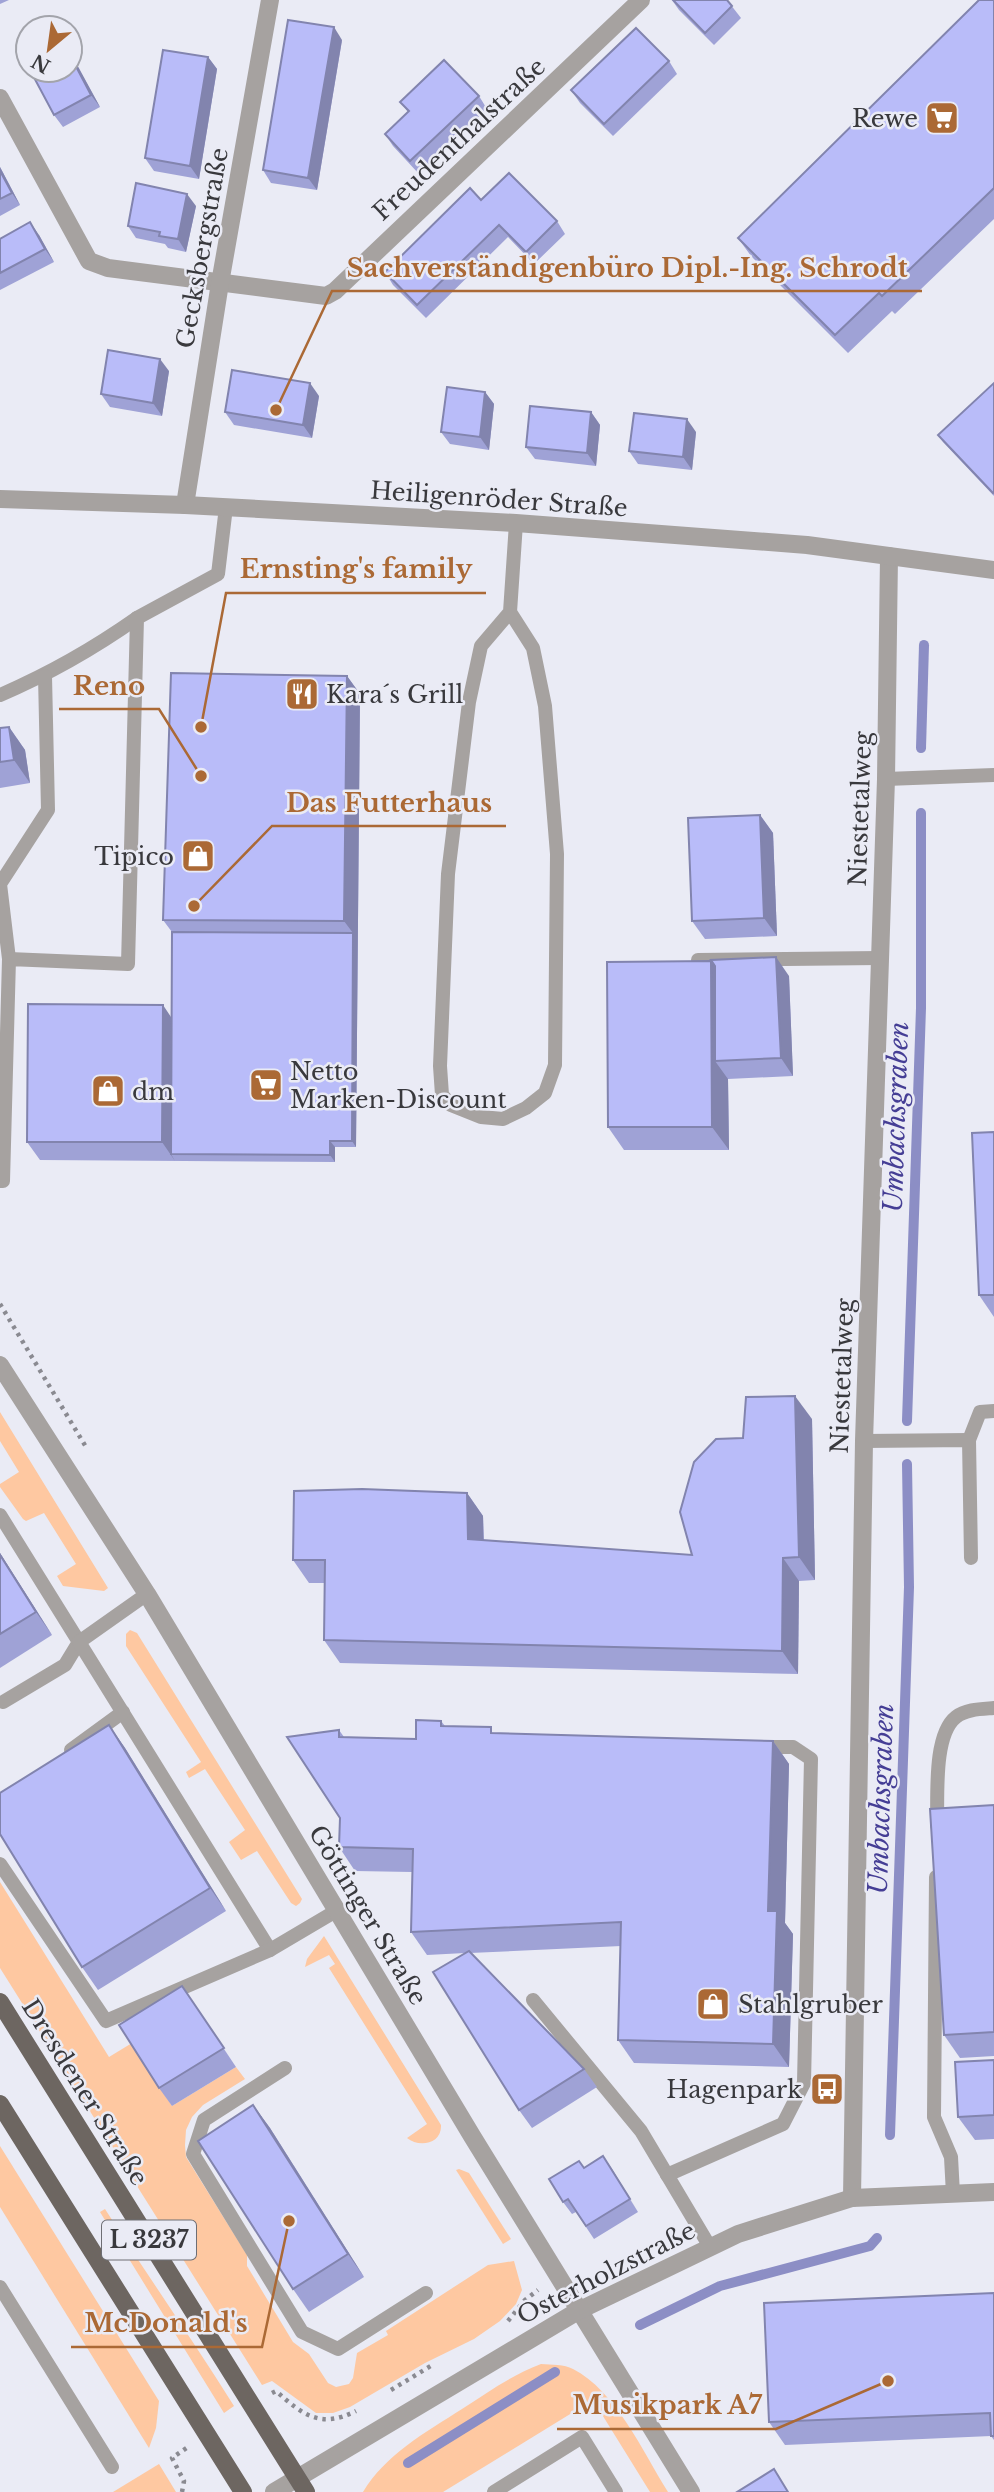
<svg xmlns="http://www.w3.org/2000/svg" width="994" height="2492" font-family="'Libre Baskerville',serif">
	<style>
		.green { fill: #fec8a1 }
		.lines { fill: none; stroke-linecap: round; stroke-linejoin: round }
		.stream { stroke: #8c8ec5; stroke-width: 10 }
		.path { stroke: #8a8a91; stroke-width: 4.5; stroke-dasharray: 3.5 5; stroke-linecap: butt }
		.service { stroke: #a6a2a0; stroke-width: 14 }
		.minor { stroke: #a6a2a0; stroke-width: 18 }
		.tertiary { stroke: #a6a2a0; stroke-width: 18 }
		.primary { stroke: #6d6661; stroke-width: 18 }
		.wall { fill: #9fa2d6 }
		.shaded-wall { fill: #8284ae }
		.building { fill: #b9bcf9; stroke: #8284ae; stroke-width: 2 }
		.labels { text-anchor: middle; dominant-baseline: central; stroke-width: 5; stroke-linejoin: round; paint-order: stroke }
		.shield { fill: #eaebf5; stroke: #6e6e74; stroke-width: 2 }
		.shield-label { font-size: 23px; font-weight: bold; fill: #39393d }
		.poi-label { font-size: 24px; fill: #39393d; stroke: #eaebf5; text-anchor: start }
		.street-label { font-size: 24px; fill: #39393d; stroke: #eaebf5 }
		.water-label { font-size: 26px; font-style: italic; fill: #453e95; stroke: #eaebf5 }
		.leader { fill: none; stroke: #ab6935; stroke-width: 2.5 }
		.callout-dot { fill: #ab6935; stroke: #eaebf5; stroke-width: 2.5 }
		.callout-label { font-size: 26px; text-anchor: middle; font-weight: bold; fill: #ab6935; stroke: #eaebf5; stroke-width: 5; stroke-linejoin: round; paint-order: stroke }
	</style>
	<rect width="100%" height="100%" fill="#eaebf5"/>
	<g class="green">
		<polygon points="0,1412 108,1588 104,1591 63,1586 57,1576 76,1564 44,1513 26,1521 23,1519 0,1487 0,1484 19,1472 0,1441"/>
		<polygon points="130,1630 137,1633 302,1899 300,1903 296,1906 291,1903 257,1851 241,1860 229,1842 245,1830 205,1769 189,1778 186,1772 201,1762 126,1646 126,1634"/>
		<polygon points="0,1882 109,2057 132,2043 172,2106 236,2067 245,2079 203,2105 192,2117 186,2130 185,2145 186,2157 247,2255 247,2266 293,2342 309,2354 328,2383 336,2387 349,2384 353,2378 357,2353 388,2335 386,2331 488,2265 514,2261 522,2290 516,2304 500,2321 474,2339 425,2363 350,2407 333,2413 316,2413 272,2381 262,2385 0,1968"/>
		<path d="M 324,1936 L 441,2125 C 442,2144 419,2148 407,2138 L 427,2124 L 329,1968 L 335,1964 L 329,1955 L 305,1967 L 307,1959 Z"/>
		<polygon points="0,2146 159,2401 156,2428 149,2448 0,2207"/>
		<polygon points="459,2169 469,2173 511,2239 503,2244 456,2170"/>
		<path d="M 105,2209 C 147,2275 193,2340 234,2406 L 224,2413 L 100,2212 Z"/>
		<path d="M 541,2364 C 552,2365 564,2364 573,2369 C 616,2391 643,2452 668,2492 L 650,2492 L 593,2400 L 443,2492 L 363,2492 C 385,2455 426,2432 462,2409 C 488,2392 512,2375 541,2364 Z"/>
		<polygon points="159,2464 176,2492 113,2492"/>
	</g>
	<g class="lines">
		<g class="stream">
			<polyline points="921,748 924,645"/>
			<polyline points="907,1421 921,1008 921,813"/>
			<polyline points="890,2135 909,1587 907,1464"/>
			<polyline points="640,2325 720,2286 870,2246 877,2238"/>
			<polyline points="408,2463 555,2372"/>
		</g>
		<g class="path">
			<polyline points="0,1304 86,1447"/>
			<polyline points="508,2321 525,2300 538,2290"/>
			<polyline points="391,2390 434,2364"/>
			<path d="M 272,2393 L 276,2391 C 303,2415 320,2429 356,2411"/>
			<polyline points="182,2492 184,2481 172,2458 188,2447"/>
		</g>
		<g class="service">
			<polyline points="510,612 481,646 469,702 448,874 440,1066 442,1095 451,1105 481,1117 503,1119 526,1108 545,1093 555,1065 557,854 545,706 533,648 510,612 516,523"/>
			<path d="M 0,695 C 49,674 93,649 137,618"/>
			<polyline points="886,779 994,775"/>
			<polyline points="9,959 0,884 48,810 45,676"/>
			<polyline points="698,960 880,958"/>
			<polyline points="0,1181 3,1181 9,959 128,964 137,618 218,574 226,507"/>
			<polyline points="969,1440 980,1412 994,1411"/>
			<polyline points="864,1441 969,1440 971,1558"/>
			<polyline points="0,1515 79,1642 65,1665 3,1702"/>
			<polyline points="147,1594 79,1642 270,1950"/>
			<polyline points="71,1750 123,1712"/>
			<path d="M 937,1825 C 938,1797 933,1735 956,1717 C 966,1709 982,1709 994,1708"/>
			<polyline points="0,1864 106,2021 270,1950 336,1911"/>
			<polyline points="936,1877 934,2117 951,2157 953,2194"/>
			<polyline points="533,2000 641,2131 710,2247"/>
			<polyline points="285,2068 204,2120 193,2154 302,2332 338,2349 426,2293"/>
			<polyline points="667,2175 783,2124 804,2083 811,1759 793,1747 760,1747"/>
			<polyline points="0,2287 112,2467"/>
			<polyline points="494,2492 582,2437 616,2492"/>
		</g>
		<g class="minor">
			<polyline points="0,98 89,261 108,268 326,296 335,291 641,0"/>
			<polyline points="185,505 220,283 270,0"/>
			<polyline points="0,1365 147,1594 472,2136 691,2492"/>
			<polyline points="852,2198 864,1441 886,779 889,556"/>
			<polyline points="274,2492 578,2311 738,2234 852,2198 994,2192"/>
		</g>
		<polyline class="tertiary" points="0,499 185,505 516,523 807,545 994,570"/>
		<g class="primary">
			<polyline points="0,2002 306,2492"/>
			<polyline points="0,2104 243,2492"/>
		</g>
	</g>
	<g class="wall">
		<polygon points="0,0 9,0 0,4"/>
		<polygon points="672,0 727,0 741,18 714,45 679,10"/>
		<polygon points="994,0 994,219 895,314 892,311 848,353 751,256 738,238"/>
		<polygon points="342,40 317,190 271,183 263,170"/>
		<polygon points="70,53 100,107 63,127 54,115 70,70"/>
		<polygon points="208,57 217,69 199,179 154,171 145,158"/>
		<polygon points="669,61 677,74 613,136 580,103 571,90"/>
		<polygon points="479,96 487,109 419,174 393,146 385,134 408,112 400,102"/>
		<polygon points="0,167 20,205 0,216"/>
		<polygon points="481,200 557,221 565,234 534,264 508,237 426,318 393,285 385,272"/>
		<polygon points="196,206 186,252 168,248 165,244 136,238 128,226"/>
		<polygon points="39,235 54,262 0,290 0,239"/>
		<polygon points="169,371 162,416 110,407 101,394"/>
		<polygon points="994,383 994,496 943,442 938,435"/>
		<polygon points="485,392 494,404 489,450 450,444 441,432"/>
		<polygon points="319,396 312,438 234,425 225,412"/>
		<polygon points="591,412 600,425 596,466 535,459 526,447"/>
		<polygon points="696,432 692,470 638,464 629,451"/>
		<polygon points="347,676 360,694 356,1147 335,1147 335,1162 40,1160 27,1142 171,1017 172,932 163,920"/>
		<polygon points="9,727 25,750 30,783 0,788 0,728"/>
		<polygon points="760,815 773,833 777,936 705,939 692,921"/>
		<polygon points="711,961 715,966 789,976 793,1076 728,1079 729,1150 624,1150 608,1127"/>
		<polygon points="994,1132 994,1317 979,1295"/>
		<polygon points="812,1419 815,1580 799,1581 798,1674 340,1663 324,1640 325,1583 309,1583 293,1560 467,1493 483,1516 484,1541 692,1555 743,1438"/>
		<polygon points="0,1553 52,1635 0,1668"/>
		<polygon points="441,1721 445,1726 495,1733 773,1741 789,1764 785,1923 793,1934 789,2067 634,2063 618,2040 621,1946 470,1953 584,2069 597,2087 532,2128 519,2110 465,1953 427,1955 411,1932 412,1872 355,1871 339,1847 339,1730 344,1737 416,1739"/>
		<polygon points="109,1725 125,1748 226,1911 98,1990 82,1967"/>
		<polygon points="994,1805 994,2056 960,2058 944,2035"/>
		<polygon points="182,1986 236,2067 172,2106 159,2088"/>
		<polygon points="994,2060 994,2139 975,2140 958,2117"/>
		<polygon points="253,2105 270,2128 364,2277 309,2312 293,2289"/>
		<polygon points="603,2156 638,2212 594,2239 576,2212 572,2214 563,2202 584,2168"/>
		<polygon points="994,2293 994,2440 991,2436 785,2445 769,2422"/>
	</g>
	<g class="shaded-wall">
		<polygon points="334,27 342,40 317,190 308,178"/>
		<polygon points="70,53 74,59 100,107 91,95 70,55"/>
		<polygon points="208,57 217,69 199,179 190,166"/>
		<polygon points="0,167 20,205 12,193 0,171"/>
		<polygon points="187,194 196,206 186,252 178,239"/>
		<polygon points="30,222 39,235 54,262 45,249"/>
		<polygon points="160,359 169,371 162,416 153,403"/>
		<polygon points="310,383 319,396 312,438 303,425"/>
		<polygon points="485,392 494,404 489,450 480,437"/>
		<polygon points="591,412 600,425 596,466 587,453"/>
		<polygon points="687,419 696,432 692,470 683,457"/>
		<polygon points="347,676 360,694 356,1147 352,1141 353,933 344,921"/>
		<polygon points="9,727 25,750 30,783 14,760"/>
		<polygon points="760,815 773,833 777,936 764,918"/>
		<polygon points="776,957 789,976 793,1076 781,1058"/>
		<polygon points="711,961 727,984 715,1061 728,1079 729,1150 712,1127"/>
		<polygon points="163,1005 175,1023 171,1154 175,1161 162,1142"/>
		<polygon points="330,1141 335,1147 335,1162 330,1155"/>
		<polygon points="795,1396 812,1419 815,1580 799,1557"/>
		<polygon points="467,1493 483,1516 484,1563 468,1539"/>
		<polygon points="0,1553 52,1635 36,1612 0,1555"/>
		<polygon points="783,1558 799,1581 798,1674 782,1651"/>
		<polygon points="109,1725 125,1748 226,1911 210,1888"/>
		<polygon points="773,1741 789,1764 785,1923 793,1934 789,2067 773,2044 768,1911"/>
		<polygon points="253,2105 270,2128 364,2277 348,2254"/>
		<polygon points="603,2156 612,2169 638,2212 630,2199"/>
	</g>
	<g class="building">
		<polygon points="673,0 727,0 732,6 705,33"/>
		<polygon points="979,0 994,0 994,188 882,296 879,293 835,335 738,238"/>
		<polygon points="288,20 334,27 308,178 263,170"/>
		<polygon points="636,28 669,61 604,124 571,90"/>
		<polygon points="163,50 208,57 190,166 145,158"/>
		<polygon points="70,55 91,95 54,115 30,70 70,70"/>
		<polygon points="444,60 479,96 410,161 385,134 409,111 400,102"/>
		<polygon points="0,171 12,193 0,199"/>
		<polygon points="509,173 557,221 526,252 499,225 417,305 385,272 470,188 481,200"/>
		<polygon points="136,183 187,194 178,239 159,236 160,232 128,226"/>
		<polygon points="30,222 45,249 0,273 0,239"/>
		<polygon points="108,350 160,359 153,403 101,394"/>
		<polygon points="232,370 310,383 303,425 225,412"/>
		<polygon points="994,383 994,492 993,493 938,435"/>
		<polygon points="447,387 485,392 480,437 441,432"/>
		<polygon points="530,406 591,412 587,453 526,447"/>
		<polygon points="634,413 687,419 683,457 629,451"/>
		<polygon points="171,673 347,676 344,921 163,920"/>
		<polygon points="9,727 14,760 0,762 0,728"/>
		<polygon points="760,815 764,918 692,921 688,818"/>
		<polygon points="172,932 353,933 352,1141 330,1141 330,1155 171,1154"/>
		<polygon points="776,957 781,1058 715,1061 715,966 711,960"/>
		<polygon points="711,961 712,1127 608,1127 607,962"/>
		<polygon points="28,1004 163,1005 162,1142 27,1142"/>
		<polygon points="994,1132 994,1295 979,1295 972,1133"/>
		<polygon points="795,1396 799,1557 783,1558 782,1651 324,1640 325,1560 293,1560 294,1491 362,1489 467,1493 468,1539 692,1555 680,1512 694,1462 716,1439 743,1438 746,1397"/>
		<polygon points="0,1555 36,1612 0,1634"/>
		<polygon points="416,1720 441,1721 441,1726 491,1727 491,1733 773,1741 768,1911 777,1911 773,2044 618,2040 621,1922 411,1932 413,1849 339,1847 340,1818 287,1737 339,1730 339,1737 416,1739"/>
		<polygon points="109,1725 210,1888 82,1967 0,1834 0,1793"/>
		<polygon points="994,1805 994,2032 944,2035 930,1809"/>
		<polygon points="469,1951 584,2069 519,2110 433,1972"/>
		<polygon points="182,1986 224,2048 159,2088 119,2025"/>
		<polygon points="994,2060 994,2115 958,2117 955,2062"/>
		<polygon points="253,2105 348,2254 293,2289 198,2141"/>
		<polygon points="603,2156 630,2199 586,2226 568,2199 563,2202 549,2179 579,2161 584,2168"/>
		<polygon points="994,2293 994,2436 991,2436 990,2413 769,2422 764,2303"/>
		<polygon points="774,2469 788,2492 737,2492"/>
	</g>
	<defs>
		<symbol id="supermarket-square" viewBox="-11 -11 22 22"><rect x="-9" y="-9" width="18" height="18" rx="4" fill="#ab6935" stroke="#eaebf5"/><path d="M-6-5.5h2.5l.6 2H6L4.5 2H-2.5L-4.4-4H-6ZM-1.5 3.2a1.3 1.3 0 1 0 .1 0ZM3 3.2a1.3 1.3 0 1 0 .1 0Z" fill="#fff"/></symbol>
		<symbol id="restaurant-square" viewBox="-11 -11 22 22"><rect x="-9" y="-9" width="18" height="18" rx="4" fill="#ab6935" stroke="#eaebf5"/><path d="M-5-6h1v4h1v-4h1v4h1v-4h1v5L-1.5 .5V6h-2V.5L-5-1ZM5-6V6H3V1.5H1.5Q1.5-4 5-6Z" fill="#fff"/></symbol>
		<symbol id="shop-square" viewBox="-11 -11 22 22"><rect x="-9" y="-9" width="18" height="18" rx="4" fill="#ab6935" stroke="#eaebf5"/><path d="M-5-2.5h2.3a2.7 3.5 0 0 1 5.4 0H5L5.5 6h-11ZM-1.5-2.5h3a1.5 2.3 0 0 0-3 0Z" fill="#fff"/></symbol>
		<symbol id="bus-square" viewBox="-11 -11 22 22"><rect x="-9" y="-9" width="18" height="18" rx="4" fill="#ab6935" stroke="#eaebf5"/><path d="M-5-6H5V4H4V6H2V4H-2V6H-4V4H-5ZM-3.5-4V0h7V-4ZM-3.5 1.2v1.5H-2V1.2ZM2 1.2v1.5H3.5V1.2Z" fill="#fff"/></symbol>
	</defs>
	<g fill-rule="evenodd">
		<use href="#supermarket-square" x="923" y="99" width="38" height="38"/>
		<use href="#restaurant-square" x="283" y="675" width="38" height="38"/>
		<use href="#shop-square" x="179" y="837" width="38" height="38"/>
		<use href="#supermarket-square" x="247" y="1066" width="38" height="38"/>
		<use href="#shop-square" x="89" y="1072" width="38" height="38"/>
		<use href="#shop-square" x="694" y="1985" width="38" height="38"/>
		<use href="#bus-square" x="808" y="2070" width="38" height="38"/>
	</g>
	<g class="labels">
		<rect class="shield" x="102" y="2220.5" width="94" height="39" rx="5"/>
		<g class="shield-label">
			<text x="149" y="2240">L 3237</text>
		</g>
		<g class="poi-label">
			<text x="918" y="118" text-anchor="end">Rewe</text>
			<text x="326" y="694">Kara´s Grill</text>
			<text x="174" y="856" text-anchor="end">Tipico</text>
			<text x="290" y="1071">Netto<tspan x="290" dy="28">Marken-Discount</tspan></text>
			<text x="132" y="1091">dm</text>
			<text x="738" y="2004">Stahlgruber</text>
			<text x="802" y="2089" text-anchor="end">Hagenpark</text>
		</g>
		<g class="street-label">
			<text transform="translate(459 139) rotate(-43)">Freudenthalstraße</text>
			<text transform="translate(202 248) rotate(-80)">Gecksbergstraße</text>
			<text transform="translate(499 499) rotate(4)">Heiligenröder Straße</text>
			<text transform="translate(860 809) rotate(-88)">Niestetalweg</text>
			<text transform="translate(842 1376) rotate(-88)">Niestetalweg</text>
			<text transform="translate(368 1915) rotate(59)">Göttinger Straße</text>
			<text transform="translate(85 2092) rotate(58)">Dresdener Straße</text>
			<text transform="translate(606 2273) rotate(-27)">Osterholzstraße</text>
		</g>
		<g class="water-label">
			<text transform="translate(896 1117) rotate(-88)">Umbachsgraben</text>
			<text transform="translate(881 1799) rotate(-88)">Umbachsgraben</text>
		</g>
	</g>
	<path class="leader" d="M276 410L332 291H922M201 727L226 593H486M201 776L159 709H59M194 906L272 826H506M289 2221L262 2347H71M888 2381L776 2429H557"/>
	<g class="callout-dot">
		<circle cx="276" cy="410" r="7"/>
		<circle cx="201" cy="727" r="7"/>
		<circle cx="201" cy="776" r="7"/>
		<circle cx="194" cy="906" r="7"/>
		<circle cx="289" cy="2221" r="7"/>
		<circle cx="888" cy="2381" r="7"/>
	</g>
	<g class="callout-label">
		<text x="627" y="277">Sachverständigenbüro Dipl.-Ing. Schrodt</text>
		<text x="356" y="578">Ernsting's family</text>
		<text x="109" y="695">Reno</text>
		<text x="389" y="812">Das Futterhaus</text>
		<text x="166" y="2332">McDonald's</text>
		<text x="667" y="2414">Musikpark A7</text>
	</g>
	<g transform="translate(49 49) rotate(209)"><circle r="33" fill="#eaebf5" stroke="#a3a4ab" stroke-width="2"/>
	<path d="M0-5L12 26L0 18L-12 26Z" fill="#ab6935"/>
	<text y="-10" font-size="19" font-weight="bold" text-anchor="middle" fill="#39393d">N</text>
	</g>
</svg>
